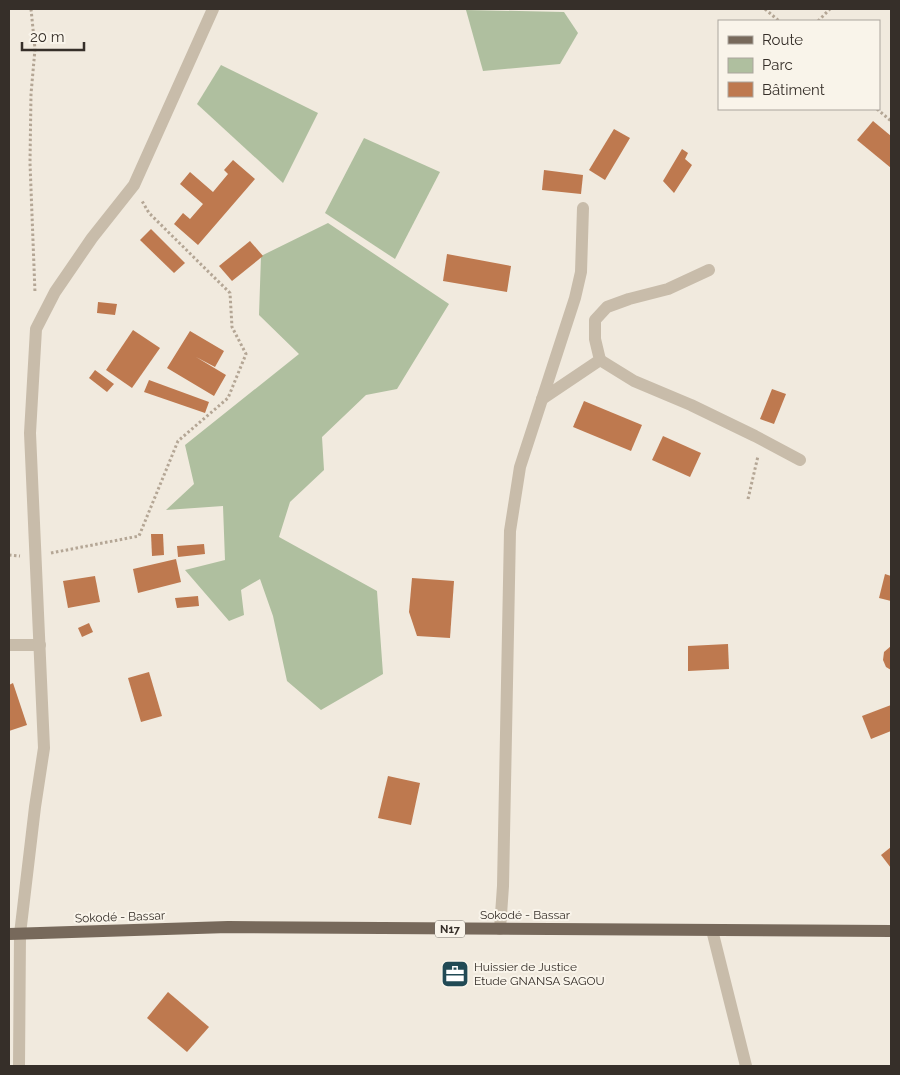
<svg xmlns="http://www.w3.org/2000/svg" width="900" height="1075" font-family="Raleway,sans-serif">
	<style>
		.green { fill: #afbf9f }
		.building { fill: #be794f }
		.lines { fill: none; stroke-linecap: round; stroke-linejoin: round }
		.path { stroke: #b4a695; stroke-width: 3; stroke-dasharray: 2.5 2.5; stroke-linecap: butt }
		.minor { stroke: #c8bcaa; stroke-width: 12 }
		.major { stroke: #77695b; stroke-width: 12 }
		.labels { text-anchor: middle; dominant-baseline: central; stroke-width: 4; stroke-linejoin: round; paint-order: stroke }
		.shield { fill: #f9f4ea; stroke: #706a63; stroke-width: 1 }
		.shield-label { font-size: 11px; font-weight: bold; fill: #362f29 }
		.street-label { font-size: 12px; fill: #362f29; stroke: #f9f4ea }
		.poi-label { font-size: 12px; fill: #362f29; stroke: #f9f4ea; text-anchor: start }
	</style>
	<rect width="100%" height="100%" fill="#f1eade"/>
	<g class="green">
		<polygon points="466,10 564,12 578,33 560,64 483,71"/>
		<polygon points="221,65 318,113 283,183 197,104"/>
		<polygon points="364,138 440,172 395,259 325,213"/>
		<polygon points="328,223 449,304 397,389 366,395 322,437 324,470 290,502 279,537 377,591 383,674 321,710 287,681 273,616 260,579 241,590 244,615 229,621 185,570 225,560 223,506 166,510 194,484 185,445 299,354 259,315 261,256"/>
	</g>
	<g class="building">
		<polygon points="873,121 891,136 891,168 857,140"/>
		<polygon points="614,129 630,138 605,180 589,170"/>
		<polygon points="682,149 688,153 685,159 692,165 674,193 663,181"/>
		<polygon points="233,160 255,179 198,245 174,224 183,213 190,219 203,204 180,184 190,172 213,192 228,174 224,170"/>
		<polygon points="544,170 583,175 581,194 542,190"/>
		<polygon points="151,229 185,263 174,273 140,240"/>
		<polygon points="250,241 263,256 232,281 219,266"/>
		<polygon points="447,254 511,266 507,292 443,281"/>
		<polygon points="98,302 117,304 115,315 97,313"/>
		<polygon points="133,330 160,348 132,388 106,370"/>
		<polygon points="190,331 224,351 215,367 196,357 226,375 214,396 167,368"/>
		<polygon points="95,370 114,384 107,392 89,378"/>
		<polygon points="149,380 209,402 205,413 144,392"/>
		<polygon points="772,389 786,394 774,424 760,419"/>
		<polygon points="584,401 642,425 631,451 573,427"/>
		<polygon points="663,436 701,453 690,477 652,460"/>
		<polygon points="151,534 163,534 164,555 152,556"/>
		<polygon points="204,544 205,554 178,557 177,546"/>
		<polygon points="176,559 181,582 138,593 133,569"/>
		<polygon points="885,574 891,576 891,601 879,598"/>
		<polygon points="95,576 100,602 68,608 63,581"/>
		<polygon points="412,578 454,581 450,638 417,636 409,612"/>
		<polygon points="198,596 199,606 177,608 175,598"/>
		<polygon points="89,623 93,632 82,637 78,628"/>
		<polygon points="728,644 729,669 688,671 688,646"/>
		<polygon points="891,646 891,670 886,667 883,660 884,652"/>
		<polygon points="149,672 162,716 141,722 128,678"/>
		<polygon points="13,683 27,725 9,731 9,685"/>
		<polygon points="891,705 891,731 871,739 862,716"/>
		<polygon points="388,776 420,783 411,825 378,818"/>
		<polygon points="891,847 891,868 881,855"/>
		<polygon points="168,992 209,1027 187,1052 147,1018"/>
	</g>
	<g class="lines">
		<g class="path">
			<polyline points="31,9 35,49 31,94 30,163 35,293"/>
			<polyline points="765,9 779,21"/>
			<polyline points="818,21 830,9"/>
			<polyline points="877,109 891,121"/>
			<polyline points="748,499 758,456"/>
			<polyline points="51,553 139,536 178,441 228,398 246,354 232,327 230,293 149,213 142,201"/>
			<polyline points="9,555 20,556"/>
		</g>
		<g class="minor">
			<polyline points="600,360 634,381 691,405 755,436 800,460"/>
			<polyline points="542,399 600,360 595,339 595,320 607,307 629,299 668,289 709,270"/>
			<polyline points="9,645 40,645"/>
			<polyline points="500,929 503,886 510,531 520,467 575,298 581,272 583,208"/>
			<polyline points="712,930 746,1066"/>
			<polyline points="19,1066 20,934 35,807 44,748 30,433 36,329 55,292 92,238 134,185 213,9"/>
		</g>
		<polyline class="major" points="9,934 228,927 891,931"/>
	</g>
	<defs>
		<symbol id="office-square" viewBox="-11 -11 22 22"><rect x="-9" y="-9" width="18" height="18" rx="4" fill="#214a55" stroke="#f9f4ea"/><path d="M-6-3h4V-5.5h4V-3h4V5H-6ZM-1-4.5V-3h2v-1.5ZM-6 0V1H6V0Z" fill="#fff"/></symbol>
	</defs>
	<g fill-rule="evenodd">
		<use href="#office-square" x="439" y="958" width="32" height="32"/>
	</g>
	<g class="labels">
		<rect class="shield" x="435" y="920.5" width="30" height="17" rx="4"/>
		<g class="shield-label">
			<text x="450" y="929">N17</text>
		</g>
		<g class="street-label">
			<text x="525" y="915">Sokodé - Bassar</text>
			<text transform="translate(120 917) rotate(-2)">Sokodé - Bassar</text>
		</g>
		<g class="poi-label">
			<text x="474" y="967">Huissier de Justice<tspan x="474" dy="14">Etude GNANSA SAGOU</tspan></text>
		</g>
	</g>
	<rect width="900" height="1075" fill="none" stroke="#362f29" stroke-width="20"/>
	<rect x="718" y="20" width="162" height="90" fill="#f9f4ea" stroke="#aba59d"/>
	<rect x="728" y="36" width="25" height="8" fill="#77695b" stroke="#aba59d"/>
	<text x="762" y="45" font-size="15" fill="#362f29">Route</text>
	<rect x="728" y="58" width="25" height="15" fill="#afbf9f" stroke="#aba59d"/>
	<text x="762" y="70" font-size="15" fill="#362f29">Parc</text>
	<rect x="728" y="82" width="25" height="15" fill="#be794f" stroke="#aba59d"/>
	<text x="762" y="95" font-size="15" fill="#362f29">Bâtiment</text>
	<path d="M22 42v8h62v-8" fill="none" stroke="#362f29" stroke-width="2.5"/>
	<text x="30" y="42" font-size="15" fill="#362f29" stroke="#f9f4ea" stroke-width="4" paint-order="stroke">20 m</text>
</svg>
